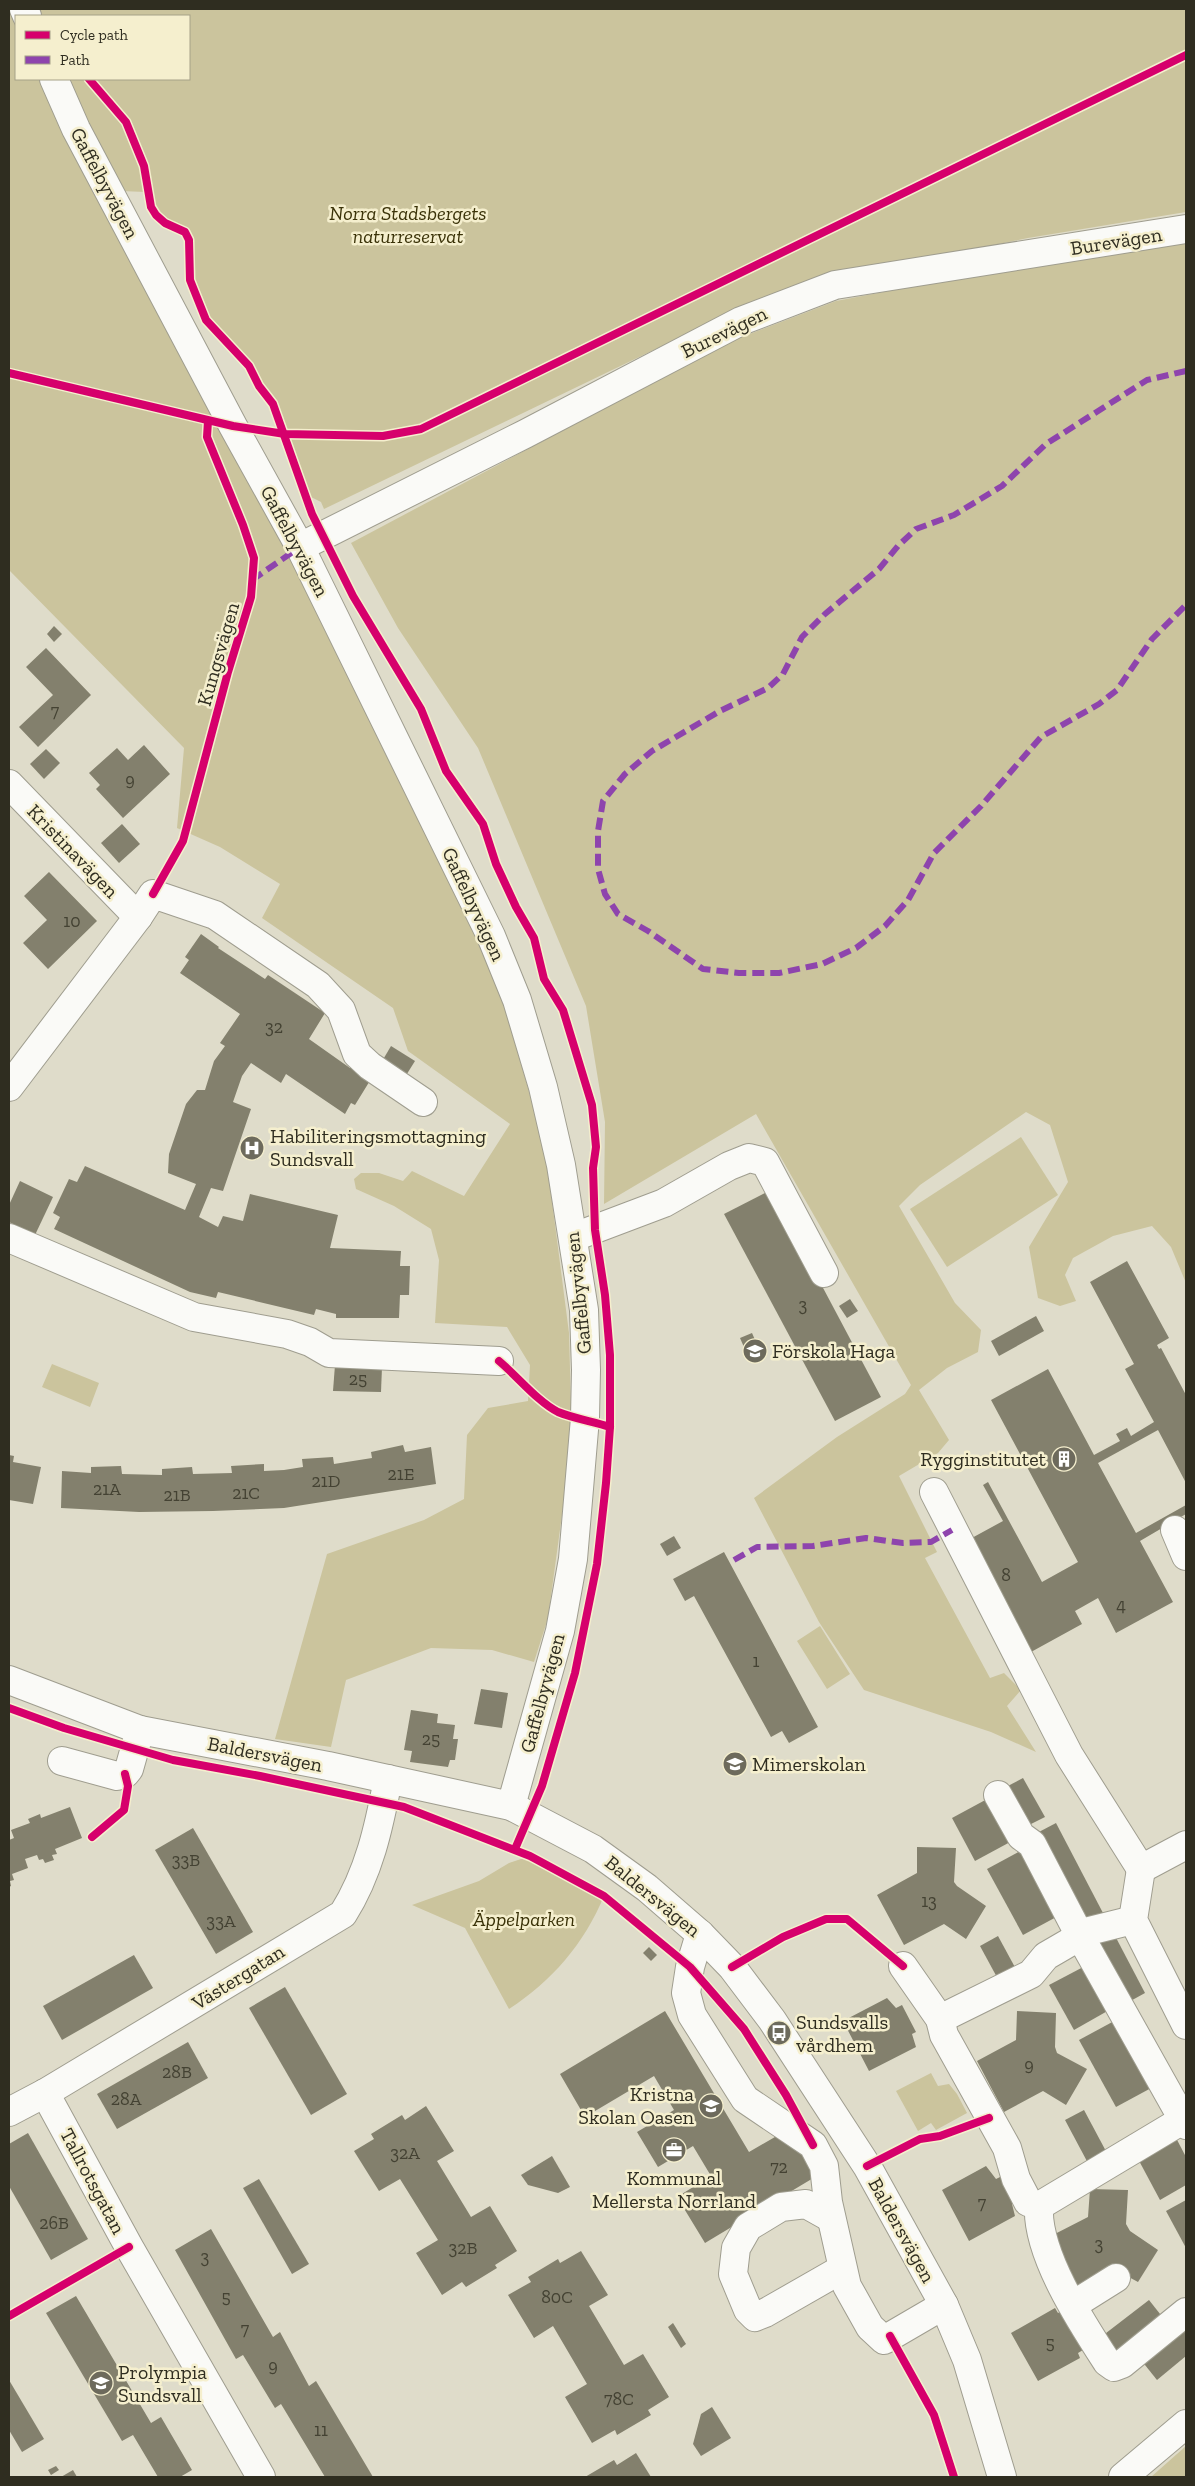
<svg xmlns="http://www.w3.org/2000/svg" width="1195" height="2486" font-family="'Zilla Slab',serif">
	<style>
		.green { fill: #cbc49d; fill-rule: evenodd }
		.building { fill: #83806d }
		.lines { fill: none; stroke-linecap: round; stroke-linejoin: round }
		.minor-casing { stroke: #9f9d8f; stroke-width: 30 }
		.minor { stroke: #fafaf7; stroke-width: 28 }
		.quiet { stroke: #8e44ad; stroke-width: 6; stroke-dasharray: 12 6; stroke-linecap: butt }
		.cycleway-casing { stroke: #f5efce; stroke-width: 11 }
		.cycleway { stroke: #d6006c; stroke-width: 8 }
		.labels { text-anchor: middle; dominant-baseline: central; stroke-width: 5; stroke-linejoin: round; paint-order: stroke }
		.number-label { font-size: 18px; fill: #444233 }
		.street-label { font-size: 20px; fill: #2f2d20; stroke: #f5efce }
		.park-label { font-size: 20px; font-style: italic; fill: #3a3208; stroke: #f5efce }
		.poi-label { font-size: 20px; fill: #2f2d20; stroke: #f5efce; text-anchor: start }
	</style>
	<rect width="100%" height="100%" fill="#dfdcca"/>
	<g class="green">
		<path d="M 9,9 L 1186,9 L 1186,212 L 1028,238 L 833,279 L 693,331 L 324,509 L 321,502 L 303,493 L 285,440 L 269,407 L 240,361 L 214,332 L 193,291 L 186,237 C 180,230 174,229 166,225 C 154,217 151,204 146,192 L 95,190 L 291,561 L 497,981 L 545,1147 L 569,1333 L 572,1441 L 548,1618 L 534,1662 L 492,1650 L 431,1648 L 346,1680 L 331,1747 L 275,1739 L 327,1554 L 424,1520 L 464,1499 L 467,1435 L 488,1408 L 528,1401 L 530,1365 L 507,1327 L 435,1323 L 439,1260 L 431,1229 L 394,1206 L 356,1189 L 354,1179 L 361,1173 L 379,1173 L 403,1181 L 412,1171 L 464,1196 L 510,1124 L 408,1051 L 393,1008 L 262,918 L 280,884 L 220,847 L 177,828 L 184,748 L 9,570 ZM 16,16 L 189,16 L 189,79 L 16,79 Z"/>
		<polygon points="1186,240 1186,1283 1171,1247 1152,1226 1113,1236 1073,1258 1065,1275 1076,1301 1060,1306 1038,1298 1029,1247 1068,1182 1050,1125 1026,1112 920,1185 899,1206 955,1303 981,1330 978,1352 947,1368 919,1390 949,1440 938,1453 899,1476 937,1552 925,1558 990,1678 1004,1673 1021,1690 1007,1706 1036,1752 991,1732 864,1690 819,1622 754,1498 837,1437 905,1394 911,1385 756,1114 604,1204 605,1122 586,1006 478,748 398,628 351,543 731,341 836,301 1004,269"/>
		<polygon points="1021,1137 1058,1195 947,1267 910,1209"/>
		<polygon points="52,1364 99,1383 90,1407 42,1387"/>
		<polygon points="820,1626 850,1674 827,1689 797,1641"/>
		<path d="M 530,1856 L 604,1896 C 584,1944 552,1981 509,2009 L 465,1928 L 412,1905 L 479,1881 L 509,1863 Z"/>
		<polygon points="931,2073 938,2086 949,2084 957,2094 967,2113 936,2130 931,2123 918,2131 896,2091"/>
		<polygon points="1186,2446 1186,2477 1151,2477"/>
	</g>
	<g class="building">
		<polygon points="54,626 62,634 54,642 47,634"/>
		<polygon points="46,648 91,695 38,747 19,727 53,695 26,667"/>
		<polygon points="144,745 170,774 123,818 96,789 100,785 89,773 117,748 128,760"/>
		<polygon points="46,749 60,763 44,779 30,764"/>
		<polygon points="122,824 140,844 119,863 101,843"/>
		<polygon points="49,872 97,921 48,969 23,943 47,920 24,896"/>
		<polygon points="201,934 219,947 218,948 265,979 268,975 325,1013 309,1039 350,1068 352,1064 371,1079 355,1105 351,1103 345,1114 286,1074 281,1083 251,1063 242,1076 233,1102 251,1109 223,1191 211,1188 199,1217 218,1227 223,1216 243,1221 250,1194 338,1215 330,1248 401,1251 400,1266 410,1266 409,1295 400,1295 399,1318 336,1318 336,1314 316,1309 314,1315 218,1292 216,1298 190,1292 54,1229 60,1217 53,1213 69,1179 77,1182 85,1166 185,1210 196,1184 168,1173 169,1154 186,1104 197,1090 205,1090 214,1061 225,1046 220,1043 240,1014 180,973 189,960 185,957"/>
		<polygon points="391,1046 415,1061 405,1077 381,1063"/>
		<polygon points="20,1181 53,1197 35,1235 9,1222 9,1205"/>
		<polygon points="771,1190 881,1397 835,1421 724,1214"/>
		<polygon points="1127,1261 1169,1338 1157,1345 1159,1349 1161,1348 1186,1395 1186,1483 1158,1430 1098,1463 1136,1533 1186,1505 1186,1514 1140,1541 1173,1602 1116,1633 1098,1598 1075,1611 1082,1624 1031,1652 970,1539 1003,1521 983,1485 988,1482 1042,1582 1078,1562 991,1400 1048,1369 1094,1455 1120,1441 1116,1434 1127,1428 1131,1436 1154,1422 1125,1369 1134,1364 1090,1282"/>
		<polygon points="850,1299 858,1311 847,1318 839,1306"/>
		<polygon points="1036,1316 1044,1331 999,1356 991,1341"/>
		<polygon points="752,1333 759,1349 747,1354 740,1338"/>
		<polygon points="335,1365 382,1367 381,1392 333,1391"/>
		<polygon points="403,1445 405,1452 431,1447 436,1484 284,1508 213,1511 139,1512 61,1508 62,1471 91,1473 91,1467 121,1466 122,1474 162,1475 162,1469 192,1467 193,1474 232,1473 231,1466 264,1464 264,1471 284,1470 303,1467 302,1459 333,1457 334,1464 372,1458 371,1452"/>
		<polygon points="9,1455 14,1456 13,1462 41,1467 33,1504 9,1500"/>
		<polygon points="674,1536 681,1548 667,1556 660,1544"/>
		<polygon points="724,1552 818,1727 789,1743 782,1731 771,1737 694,1596 685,1601 673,1579"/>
		<polygon points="481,1689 508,1693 502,1728 474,1724"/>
		<polygon points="411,1710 438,1714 437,1723 455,1725 453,1739 458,1739 455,1760 450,1760 448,1767 410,1762 412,1751 404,1750"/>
		<polygon points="1023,1778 1045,1817 1025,1827 1004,1788"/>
		<polygon points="989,1798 1012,1841 975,1861 952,1818"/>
		<polygon points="70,1807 82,1838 55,1849 57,1854 52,1855 54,1860 45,1863 43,1859 39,1860 37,1855 25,1859 28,1868 12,1874 14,1880 10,1881 11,1886 9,1887 9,1840 14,1838 11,1830 30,1823 28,1819 40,1814 41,1818"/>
		<polygon points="1056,1823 1103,1913 1084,1923 1037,1833"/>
		<polygon points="193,1828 253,1932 216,1954 155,1850"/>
		<polygon points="917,1847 956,1848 954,1882 957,1886 986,1906 966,1939 944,1924 904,1945 877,1895 917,1873"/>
		<polygon points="1024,1849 1060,1915 1023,1935 987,1869"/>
		<polygon points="1113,1932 1145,1993 1125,2004 1093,1943"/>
		<polygon points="998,1936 1017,1971 999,1981 980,1946"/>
		<polygon points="649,1947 657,1955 651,1961 643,1953"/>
		<polygon points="134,1955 153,1988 62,2040 43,2006"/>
		<polygon points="1087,1965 1111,2009 1074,2030 1049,1985"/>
		<polygon points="285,1987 347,2094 311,2115 249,2008"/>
		<polygon points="887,1998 896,2008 902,2005 916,2032 912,2034 916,2047 869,2071 843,2021"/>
		<polygon points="665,2011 749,2152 787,2130 815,2177 705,2243 677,2197 711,2176 693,2146 658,2167 637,2132 674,2110 654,2076 585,2117 560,2074"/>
		<polygon points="1017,2011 1056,2013 1055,2047 1057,2053 1087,2069 1066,2105 1043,2091 1004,2112 977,2061 1016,2040"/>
		<polygon points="1116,2020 1153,2087 1116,2107 1079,2040"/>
		<polygon points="188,2042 208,2078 117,2129 97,2094"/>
		<polygon points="426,2106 454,2151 437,2161 471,2217 490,2206 517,2251 495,2265 497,2268 466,2287 462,2282 442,2295 416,2253 438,2240 400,2179 379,2191 354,2151 374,2139 371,2134 402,2115 405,2120"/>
		<polygon points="1084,2110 1108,2155 1089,2165 1065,2120"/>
		<polygon points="28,2133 88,2239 51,2260 9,2186 9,2144"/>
		<polygon points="1175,2136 1186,2157 1186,2185 1160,2200 1137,2157"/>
		<polygon points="552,2156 570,2187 558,2193 528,2185 521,2175"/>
		<polygon points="986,2166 996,2179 1002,2176 1016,2202 1012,2204 1015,2216 969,2241 942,2190"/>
		<polygon points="259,2179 309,2264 292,2274 243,2188"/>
		<polygon points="1090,2189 1128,2190 1126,2224 1130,2231 1158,2250 1138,2282 1114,2269 1074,2290 1047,2238 1088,2217"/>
		<polygon points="1186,2200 1186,2248 1166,2211"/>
		<polygon points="211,2229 273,2337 280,2332 309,2386 316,2381 373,2477 325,2477 281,2404 275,2408 243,2355 236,2359 175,2250"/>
		<polygon points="581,2251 608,2295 589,2306 624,2365 643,2354 669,2397 648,2410 651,2415 617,2435 615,2430 592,2443 565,2397 587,2384 553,2326 534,2338 508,2295 531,2282 528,2277 558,2259 560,2263"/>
		<polygon points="76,2296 151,2423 161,2417 192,2470 180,2477 158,2477 133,2435 122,2441 46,2313"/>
		<polygon points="1149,2300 1164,2319 1112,2359 1097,2340"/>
		<polygon points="1055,2308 1058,2313 1062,2311 1083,2350 1078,2353 1080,2358 1038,2381 1011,2333"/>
		<polygon points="673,2323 686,2344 681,2348 668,2327"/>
		<polygon points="1186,2324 1186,2356 1157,2380 1141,2360"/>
		<polygon points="9,2380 44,2439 22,2452 9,2430"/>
		<polygon points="712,2407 731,2438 701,2456 693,2444 701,2414"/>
		<polygon points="636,2453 651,2477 585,2477 614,2460 617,2465"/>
		<polygon points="56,2466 59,2470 51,2475 48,2470"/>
		<polygon points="73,2470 77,2477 61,2477"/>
	</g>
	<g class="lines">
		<defs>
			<g id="minor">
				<polyline points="24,9 27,16"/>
				<polyline points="54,79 76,129 233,426 300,547 491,936 517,1000 543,1087 561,1165 584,1310 586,1370 585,1418 573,1559 560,1631 511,1806"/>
				<polyline points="300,547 525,434 741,321 835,285 1186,229"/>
				<polyline points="9,784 138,917"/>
				<polyline points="9,1087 138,917 153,894 215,915 318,985 341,1010 357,1054 370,1066 423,1102"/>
				<polyline points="574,1237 664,1203 729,1166 749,1158 765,1162 824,1273"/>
				<polyline points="9,1238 194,1317 287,1334 310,1342 329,1353 499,1361"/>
				<polyline points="934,1492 1069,1755 1141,1869"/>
				<polyline points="1175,1530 1186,1556"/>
				<polyline points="9,1680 140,1730 328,1766 511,1806 593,1849 647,1888 700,1934 732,1967 772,2020 867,2166 944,2305 967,2360 1002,2477"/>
				<polyline points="62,1761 117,1776 125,1774 129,1769 140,1730"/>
				<polyline points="998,1795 1021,1836 1032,1844 1080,1936 1186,2125"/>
				<polyline points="1141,1869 1133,1920 1186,2025"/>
				<polyline points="1141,1869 1186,1845"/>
				<polyline points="700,1934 690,1967 686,1993 692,2015 745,2099 813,2145 824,2166 828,2202 847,2286 870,2327 884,2340 944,2305"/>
				<polyline points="903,1966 940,2019 944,2035 1007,2148 1016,2179 1028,2202 1039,2206 1186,2118"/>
				<polyline points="940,2019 1031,1974 1046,1956 1089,1931 1133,1920"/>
				<polyline points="45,2093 129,2247 261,2477"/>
				<path d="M 9,2112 L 45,2093 L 343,1914 C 369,1873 379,1827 388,1779"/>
				<path d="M 1039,2206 C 1036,2253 1081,2322 1107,2362 L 1114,2367 L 1122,2364 L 1186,2312"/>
				<polyline points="831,2218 806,2204 781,2207 748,2227 736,2248 733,2274 748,2310 755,2317 765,2313 842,2269"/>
				<polyline points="1073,2305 1116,2278"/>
				<polyline points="1123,2477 1186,2424"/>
			</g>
		</defs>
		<use href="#minor" class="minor-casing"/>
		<use href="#minor" class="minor"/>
		<g class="quiet">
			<polyline points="1186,371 1147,380 1046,444 1002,486 954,515 916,529 898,546 879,569 825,614 802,637 783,674 768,688 720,711 652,751 625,774 603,801 598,831 598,869 605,894 618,914 648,931 703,969 739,973 779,973 822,964 856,948 885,926 908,900 934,853 981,806 1041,737 1099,704 1117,690 1152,639 1186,605"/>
			<polyline points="252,580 300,547"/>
			<polyline points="734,1560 757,1547 813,1546 866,1538 903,1543 931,1542 952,1530"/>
		</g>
		<defs>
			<g id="cycleway">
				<polyline points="89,79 126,122 144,166 151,207 156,215 165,223 185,232 189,240 190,280 206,320 249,366 259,386 273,404 312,514 353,596 421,709 446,771 483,824 496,864 516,907 534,938 544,979 563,1010 592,1105 596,1147 593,1168 595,1230 605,1295 610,1355 610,1427 606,1483 597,1564 575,1673 542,1786 515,1849"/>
				<polyline points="9,373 233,426 285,434 383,436 421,429 1186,55"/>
				<polyline points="153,894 183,841 228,672 251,597 254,558 243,525 207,437 208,421"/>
				<path d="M 499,1361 C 517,1376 538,1402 558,1412 C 572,1418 595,1422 610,1427"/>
				<polyline points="9,1708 64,1728 173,1760 260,1776 404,1807 530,1856 604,1896 690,1967 744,2029 786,2095 813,2145"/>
				<polyline points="92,1837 124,1810 128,1786 125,1774"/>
				<polyline points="732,1967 783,1937 826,1919 847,1919 903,1966"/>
				<polyline points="867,2166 920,2139 940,2136 989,2118"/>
				<polyline points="9,2316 129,2247"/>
				<polyline points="890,2336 934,2415 954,2477"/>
			</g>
		</defs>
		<use href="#cycleway" class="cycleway-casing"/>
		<use href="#cycleway" class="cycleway"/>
	</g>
	<defs>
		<symbol id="hospital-disc" viewBox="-11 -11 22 22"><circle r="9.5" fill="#6d6a5c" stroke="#f5efce"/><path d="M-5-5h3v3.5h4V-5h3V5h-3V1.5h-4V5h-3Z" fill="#fff"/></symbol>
		<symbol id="school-disc" viewBox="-11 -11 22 22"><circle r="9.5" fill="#6d6a5c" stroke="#f5efce"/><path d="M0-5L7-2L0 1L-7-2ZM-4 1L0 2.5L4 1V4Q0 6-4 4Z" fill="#fff"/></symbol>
		<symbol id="building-disc" viewBox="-11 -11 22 22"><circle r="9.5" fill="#6d6a5c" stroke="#f5efce"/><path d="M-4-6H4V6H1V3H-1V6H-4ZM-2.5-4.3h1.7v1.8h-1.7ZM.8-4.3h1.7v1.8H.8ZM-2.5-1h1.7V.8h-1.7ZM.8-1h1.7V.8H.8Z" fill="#fff"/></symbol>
		<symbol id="bus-disc" viewBox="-11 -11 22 22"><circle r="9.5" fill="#6d6a5c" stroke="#f5efce"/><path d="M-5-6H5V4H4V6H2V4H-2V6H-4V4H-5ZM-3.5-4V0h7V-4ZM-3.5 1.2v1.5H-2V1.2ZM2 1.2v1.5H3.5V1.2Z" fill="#fff"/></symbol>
		<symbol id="office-disc" viewBox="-11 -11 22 22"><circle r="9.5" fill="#6d6a5c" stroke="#f5efce"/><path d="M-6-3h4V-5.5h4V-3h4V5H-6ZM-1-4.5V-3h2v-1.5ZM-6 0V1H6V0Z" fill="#fff"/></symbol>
	</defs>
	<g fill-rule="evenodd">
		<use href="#hospital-disc" x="238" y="1134" width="28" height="28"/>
		<use href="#school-disc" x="741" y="1337" width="28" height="28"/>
		<use href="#building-disc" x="1050" y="1445" width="28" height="28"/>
		<use href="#school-disc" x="721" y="1750" width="28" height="28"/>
		<use href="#bus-disc" x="765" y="2019" width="28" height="28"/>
		<use href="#school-disc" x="697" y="2092" width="28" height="28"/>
		<use href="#office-disc" x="660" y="2136" width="28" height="28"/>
		<use href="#school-disc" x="87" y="2369" width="28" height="28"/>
	</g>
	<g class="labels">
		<g class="number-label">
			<text x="55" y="711">7</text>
			<text x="130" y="780">9</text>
			<text x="72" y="921">10</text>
			<text x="274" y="1027">32</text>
			<text x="803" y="1305">3</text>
			<text x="358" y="1379">25</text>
			<text x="401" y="1474">21E</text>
			<text x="326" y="1481">21D</text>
			<text x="107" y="1489">21A</text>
			<text x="246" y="1493">21C</text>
			<text x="177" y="1495">21B</text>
			<text x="1006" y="1575">8</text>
			<text x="1121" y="1605">4</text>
			<text x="756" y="1661">1</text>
			<text x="431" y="1739">25</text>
			<text x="186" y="1860">33B</text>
			<text x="929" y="1901">13</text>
			<text x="221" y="1921">33A</text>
			<text x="1029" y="2065">9</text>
			<text x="177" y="2072">28B</text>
			<text x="126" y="2099">28A</text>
			<text x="405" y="2153">32A</text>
			<text x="779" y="2167">72</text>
			<text x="982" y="2203">7</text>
			<text x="54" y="2223">26B</text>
			<text x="1099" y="2244">3</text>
			<text x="463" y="2248">32B</text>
			<text x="205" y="2257">3</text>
			<text x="226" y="2297">5</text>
			<text x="557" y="2297">80C</text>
			<text x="245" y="2329">7</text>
			<text x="1050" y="2343">5</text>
			<text x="273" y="2366">9</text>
			<text x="619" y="2399">78C</text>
			<text x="321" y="2430">11</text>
		</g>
		<g class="street-label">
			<text transform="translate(105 183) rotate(62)">Gaffelbyvägen</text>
			<text transform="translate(1116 241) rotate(-9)">Burevägen</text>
			<text transform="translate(724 332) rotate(-26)">Burevägen</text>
			<text transform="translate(295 541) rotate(62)">Gaffelbyvägen</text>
			<text transform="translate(218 654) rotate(-74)">Kungsvägen</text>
			<text transform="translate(73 851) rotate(46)">Kristinavägen</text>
			<text transform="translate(474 904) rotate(65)">Gaffelbyvägen</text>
			<text transform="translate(578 1293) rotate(-96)">Gaffelbyvägen</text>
			<text transform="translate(542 1693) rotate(-75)">Gaffelbyvägen</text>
			<text transform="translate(265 1754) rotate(11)">Baldersvägen</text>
			<text transform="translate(653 1896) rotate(39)">Baldersvägen</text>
			<text transform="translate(238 1977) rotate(-32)">Västergatan</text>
			<text transform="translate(93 2181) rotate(62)">Tallrotsgatan</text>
			<text transform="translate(902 2230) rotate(61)">Baldersvägen</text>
		</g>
		<g class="park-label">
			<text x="408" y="213">Norra Stadsbergets<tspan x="408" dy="23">naturreservat</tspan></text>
			<text x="524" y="1919">Äppelparken</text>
		</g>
		<g class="poi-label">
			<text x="270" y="1136">Habiliteringsmottagning<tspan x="270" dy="23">Sundsvall</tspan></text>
			<text x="772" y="1351">Förskola Haga</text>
			<text x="1046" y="1459" text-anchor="end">Rygginstitutet</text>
			<text x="752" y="1764">Mimerskolan</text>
			<text x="796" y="2022">Sundsvalls<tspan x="796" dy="23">vårdhem</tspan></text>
			<text x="694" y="2094" text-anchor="end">Kristna<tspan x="694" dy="23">Skolan Oasen</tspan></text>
			<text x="674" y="2178" text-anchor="middle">Kommunal<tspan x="674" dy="23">Mellersta Norrland</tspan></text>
			<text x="118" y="2372">Prolympia<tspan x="118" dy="23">Sundsvall</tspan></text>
		</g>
	</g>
	<rect width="1195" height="2486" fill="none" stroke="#2f2d20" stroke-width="20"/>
	<rect x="15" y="15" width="175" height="65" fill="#f5efce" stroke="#a6a188"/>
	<rect x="25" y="31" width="25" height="8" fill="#d6006c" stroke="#a6a188"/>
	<text x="60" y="40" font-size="15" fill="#2f2d20">Cycle path</text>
	<rect x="25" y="56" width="25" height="8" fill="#8e44ad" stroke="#a6a188"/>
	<text x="60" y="65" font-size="15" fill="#2f2d20">Path</text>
</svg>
